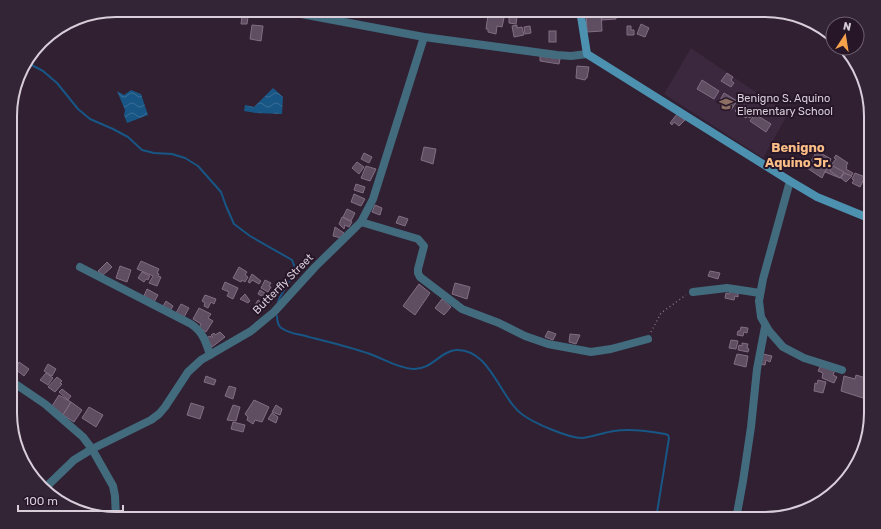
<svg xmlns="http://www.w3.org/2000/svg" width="881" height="529" font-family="Rubik,sans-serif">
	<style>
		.built { fill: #3b273e }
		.water { fill: url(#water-waves) }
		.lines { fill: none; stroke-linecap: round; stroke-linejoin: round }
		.stream { stroke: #185685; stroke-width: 2 }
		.building { fill: #5f4d62; stroke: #816e83 }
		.path { stroke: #837584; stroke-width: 1.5; stroke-dasharray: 1 3; stroke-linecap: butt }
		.street { stroke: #426b7e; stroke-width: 8 }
		.secondary { stroke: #4d91b0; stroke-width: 8 }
		.labels { text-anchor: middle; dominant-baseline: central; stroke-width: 4; stroke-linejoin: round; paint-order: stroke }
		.poi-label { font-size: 11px; fill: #d8cdd9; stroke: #261628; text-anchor: start }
		.street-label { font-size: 11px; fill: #d8cdd9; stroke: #261628 }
		.quarter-label { font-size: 13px; font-weight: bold; fill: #fabd86; stroke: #261628 }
		.rim { fill: none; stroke: #d8cdd9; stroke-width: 2 }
	</style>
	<defs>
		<pattern id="water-waves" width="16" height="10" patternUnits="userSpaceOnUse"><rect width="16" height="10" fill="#185685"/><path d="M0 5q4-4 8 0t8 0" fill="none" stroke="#396d96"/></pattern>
	</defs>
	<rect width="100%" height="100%" fill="#302032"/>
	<polygon class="built" points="691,48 788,114 763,158 664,94"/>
	<g class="water">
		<polygon points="273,88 283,97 282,114 256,113 244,111 245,105 254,107"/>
		<polygon points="131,90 141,94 148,115 127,123 124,115 125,110 117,91 124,95"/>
	</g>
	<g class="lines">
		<g class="stream">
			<polyline points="26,62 43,71 57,83 78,109 90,119 113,129 128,137 142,150 154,153 172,154 185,158 198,166 221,192 226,206 234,224 250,236 292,260 296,270 280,297 278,302"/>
			<path d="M 277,316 C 277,322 278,327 283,329 C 290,334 300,334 309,337 C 329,342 350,347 370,354 C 384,359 397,368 413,369 C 432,370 440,351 456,350 C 490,348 500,399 523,415 C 534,423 568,438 582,438 C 589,438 605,432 614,431 C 631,428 649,431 665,434 L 668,435 L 669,438 L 656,519"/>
		</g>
	</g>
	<g class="building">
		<polygon points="586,10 601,10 602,31 587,32"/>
		<polygon points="601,10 616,10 616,19 602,20"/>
		<polygon points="488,15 504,18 502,27 497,26 496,34 488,32 488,29 486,29"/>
		<polygon points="242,16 248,17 247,24 241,24"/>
		<polygon points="509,16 517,17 516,24 509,23"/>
		<polygon points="641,24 649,28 645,37 637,34"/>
		<polygon points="252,25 263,26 261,41 250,39"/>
		<polygon points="517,25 517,28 522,27 524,35 514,37 512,26"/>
		<polygon points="530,26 531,33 525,34 524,27"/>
		<polygon points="627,26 631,26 631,30 634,30 634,35 627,35"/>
		<rect x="549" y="31" width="7" height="11"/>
		<polygon points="540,56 560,59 559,64 540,61"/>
		<polygon points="577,66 589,67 587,78 586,78 585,80 576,78"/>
		<polygon points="727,73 733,77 731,80 734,83 731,87 721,81"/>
		<polygon points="702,80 719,91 714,99 697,89"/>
		<polygon points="724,93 737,101 731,110 719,102"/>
		<polygon points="744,105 752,110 751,112 753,114 750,118 747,116 746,118 735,111 739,106 741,108"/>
		<polygon points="677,114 685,120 679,126 674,122 672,125 670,123"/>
		<polygon points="755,114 771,124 766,132 750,121"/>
		<polygon points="424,147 436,149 433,164 421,160"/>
		<polygon points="817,151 831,159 822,178 807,168"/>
		<polygon points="364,153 372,157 369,163 361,159"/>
		<polygon points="836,155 848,163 846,166 847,167 846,169 853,173 852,175 840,178 825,172 836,159 834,158"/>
		<polygon points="357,162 364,167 359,174 352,168"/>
		<polygon points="366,166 376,169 370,181 361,178"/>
		<polygon points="833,166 844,172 840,178 830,171"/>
		<polygon points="844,173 852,176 846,182 841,178"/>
		<polygon points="855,173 865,177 860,187 852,183 854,180 852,179"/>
		<polygon points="356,184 365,187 363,193 354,190"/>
		<polygon points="354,194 365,199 361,206 351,202"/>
		<polygon points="866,200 871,202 870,213 864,210 866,207 863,205"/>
		<polygon points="375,205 382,208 380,215 372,212"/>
		<polygon points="347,209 355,213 351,221 343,217"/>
		<polygon points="399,216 408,219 405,226 396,223"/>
		<polygon points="342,217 352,222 349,227 345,225 344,229 339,224"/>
		<polygon points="335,227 344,233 341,238 333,236"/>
		<polygon points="141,261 159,269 157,273 159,274 158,276 161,277 157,286 149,283 153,276 137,269"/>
		<polygon points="107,262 112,267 103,275 98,271"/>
		<polygon points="120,266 131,270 127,282 116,278"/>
		<polygon points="239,267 247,272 245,275 248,277 245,282 242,280 241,282 233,278"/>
		<polygon points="710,271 720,273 718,279 708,276"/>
		<polygon points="142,272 150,276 148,280 146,279 144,282 138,278"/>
		<polygon points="252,274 261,281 259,284 252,280 250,283 248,282"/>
		<polygon points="265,280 271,283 269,286 271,287 268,292 261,288"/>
		<polygon points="225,282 238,288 233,299 227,296 229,292 222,289"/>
		<polygon points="455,283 470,287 467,299 452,294"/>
		<polygon points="419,284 430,293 415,315 403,306"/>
		<polygon points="147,289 158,295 154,302 144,296"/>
		<polygon points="260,290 271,297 269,300 258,294"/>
		<polygon points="730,291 738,293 738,297 735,296 734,300 725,298 726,293 729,294"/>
		<polygon points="245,294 250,301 248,303 240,299"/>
		<polygon points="205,295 216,299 214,304 211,302 208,308 204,306 205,303 202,301"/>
		<polygon points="442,299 451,307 444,315 435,308"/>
		<polygon points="258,300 264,304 260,311 254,307"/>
		<polygon points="166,301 173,306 169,313 162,308"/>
		<polygon points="181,304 189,308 184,317 176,313"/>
		<polygon points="199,308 211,314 208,318 213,321 206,332 199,328 201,324 193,319"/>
		<polygon points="741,327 748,328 747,333 744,332 743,336 737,335 738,331 740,331"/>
		<polygon points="548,331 556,334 553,340 545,337"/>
		<polygon points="220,332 225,337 212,347 206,338 210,336 211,337 213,337 211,335 214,333 215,335"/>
		<polygon points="570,334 580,335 576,344 569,342"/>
		<polygon points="731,340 738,341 736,349 729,348"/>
		<polygon points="742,343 748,344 747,348 749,349 748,352 738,350 739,345 742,346"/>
		<polygon points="737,354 748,356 746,367 734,364"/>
		<polygon points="763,354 772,356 770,362 766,360 765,365 760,364"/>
		<polygon points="19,362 29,369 24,376 15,369"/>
		<polygon points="48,364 56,369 52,376 44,371"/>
		<polygon points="821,365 835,370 833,375 837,377 834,383 822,378 823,373 818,371"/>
		<polygon points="46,373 53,378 48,385 40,380"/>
		<polygon points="856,375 869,379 863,398 841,391 844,376 855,379"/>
		<polygon points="206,376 216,380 214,385 204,382"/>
		<polygon points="57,377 62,381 60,383 62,384 55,392 48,387"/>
		<polygon points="818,380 826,382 823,393 814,391 815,383 817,384"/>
		<polygon points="229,386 236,388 233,399 225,396"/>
		<polygon points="62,389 71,396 68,400 59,392"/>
		<polygon points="59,395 71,402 63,415 52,406"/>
		<polygon points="254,400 269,407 262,422 255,420 253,424 247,420 248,417 245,414"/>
		<polygon points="71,402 82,410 74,422 63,415"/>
		<polygon points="191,403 204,407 200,419 187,415"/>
		<polygon points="233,405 240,407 236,421 227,420"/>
		<polygon points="276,405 282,409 280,415 272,412"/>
		<polygon points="89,407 103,415 96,427 82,418"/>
		<polygon points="272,413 278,417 276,423 268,419"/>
		<polygon points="233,422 245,425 243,432 231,429"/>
	</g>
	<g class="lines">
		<polyline class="path" points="651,332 661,313 686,295"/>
		<g class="street">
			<polyline points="280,10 424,37 557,55 571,56 587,54"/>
			<polyline points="790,181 763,279 759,301 761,317 769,331 783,347 804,358 842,370"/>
			<polyline points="361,222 418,239 424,246 418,269 418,273 420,277 462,309 499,323 525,336 548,344 591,352 611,349 648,339"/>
			<path d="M 80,267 L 191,324 C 203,332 206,342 210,355"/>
			<polyline points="693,292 727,288 760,293"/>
			<polyline points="11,381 45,404 83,437 92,449 113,486 115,496 116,519"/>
			<polyline points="45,488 74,460 92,449 151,420 159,414 165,407 188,372 201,360 251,331 274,312 315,267 361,222 373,199 424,37"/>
			<polyline points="736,519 743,481 751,427 757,369 765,327"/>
		</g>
		<polyline class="secondary" points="580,10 587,54 790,181 817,197 871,219"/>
	</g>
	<defs>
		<symbol id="school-bare" viewBox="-9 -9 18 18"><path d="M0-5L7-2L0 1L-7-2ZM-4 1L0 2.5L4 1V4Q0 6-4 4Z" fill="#8d6e63" stroke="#261628" stroke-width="2.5" paint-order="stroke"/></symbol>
	</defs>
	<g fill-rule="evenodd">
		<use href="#school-bare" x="716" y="94" width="20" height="20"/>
	</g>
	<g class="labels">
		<g class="poi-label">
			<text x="737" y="98">Benigno S. Aquino<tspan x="737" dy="13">Elementary School</tspan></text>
		</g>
		<g class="street-label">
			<text transform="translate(283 284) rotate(-45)">Butterfly Street</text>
		</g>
		<g class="quarter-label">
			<text x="798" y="147">Benigno<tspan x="798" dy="15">Aquino Jr.</tspan></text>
		</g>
	</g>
	<path d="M0 0H881V529H0ZM116 17H765A99 99 0 0 1 864 116V413A99 99 0 0 1 765 512H116A99 99 0 0 1 17 413V116A99 99 0 0 1 116 17Z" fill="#342536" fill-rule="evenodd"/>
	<path class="rim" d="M116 17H765A99 99 0 0 1 864 116V413A99 99 0 0 1 765 512H116A99 99 0 0 1 17 413V116A99 99 0 0 1 116 17Z"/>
	<g transform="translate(845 36) rotate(12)"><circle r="19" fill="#261628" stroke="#6d5f6f"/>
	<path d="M0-3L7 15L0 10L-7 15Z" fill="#f7a14a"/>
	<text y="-6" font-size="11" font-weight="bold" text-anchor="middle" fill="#d8cdd9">N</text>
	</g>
	<path d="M18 505v6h105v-6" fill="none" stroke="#d8cdd9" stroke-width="2"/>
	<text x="24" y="505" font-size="12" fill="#d8cdd9" stroke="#261628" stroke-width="3" paint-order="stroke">100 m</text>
</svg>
